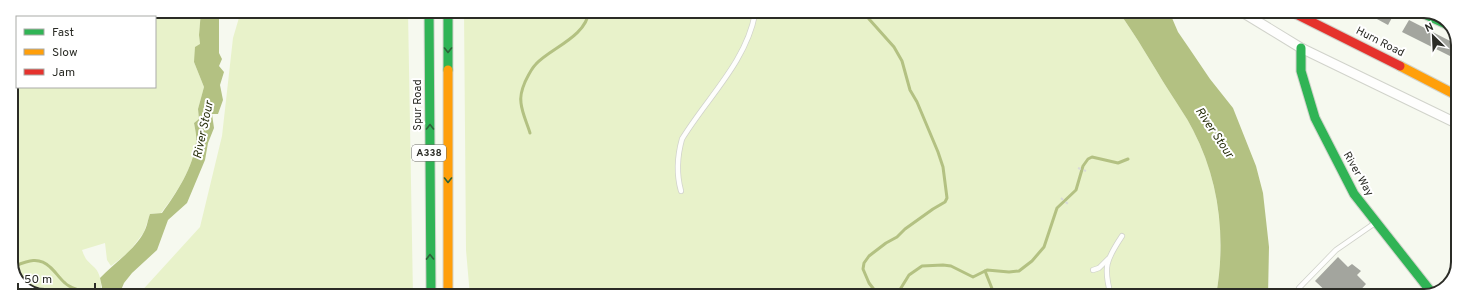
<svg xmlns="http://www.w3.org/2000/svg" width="1469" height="307" font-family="Overpass,sans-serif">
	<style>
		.green { fill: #e8f2ca }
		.water { fill: #b3c182 }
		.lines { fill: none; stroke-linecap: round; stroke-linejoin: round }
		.stream { stroke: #b3c182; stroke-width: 3 }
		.building { fill: #a3a59e }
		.lane-casing { stroke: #d1d3cb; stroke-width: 6 }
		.street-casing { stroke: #d1d3cb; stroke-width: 11 }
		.fast-casing { stroke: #d1d3cb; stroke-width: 11 }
		.slow-casing { stroke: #d1d3cb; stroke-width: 11 }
		.jam-casing { stroke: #d1d3cb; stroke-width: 11 }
		.path { stroke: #d9dad7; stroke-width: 2; stroke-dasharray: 3 3; stroke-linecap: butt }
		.lane { stroke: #fefefd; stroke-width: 4.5 }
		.street { stroke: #fefefd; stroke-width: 9 }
		.fast { stroke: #30b455; stroke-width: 9 }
		.slow { stroke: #ff9f0a; stroke-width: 9 }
		.jam { stroke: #e5322d; stroke-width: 9 }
		.oneway { stroke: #2d6239 }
		.labels { text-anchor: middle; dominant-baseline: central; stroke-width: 4; stroke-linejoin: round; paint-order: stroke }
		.shield { fill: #fff; stroke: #6b6b67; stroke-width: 1 }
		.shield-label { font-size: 10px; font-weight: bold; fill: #2b2c26 }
		.street-label { font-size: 11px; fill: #2b2c26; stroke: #fff }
		.water-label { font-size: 12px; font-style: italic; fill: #2a310d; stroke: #fff }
		.rim { fill: none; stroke: #2b2c26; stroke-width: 2 }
	</style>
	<rect width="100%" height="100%" fill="#f6f9ef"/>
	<g class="green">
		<path d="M 45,11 L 201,11 L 199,35 L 200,44 L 194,62 L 204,87 L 198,109 L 199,119 L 194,123 C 195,129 197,136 196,142 C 194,166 176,194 161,213 L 150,214 L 144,232 L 129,252 L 111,266 L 107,260 L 105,243 L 82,250 C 86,261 87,260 95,268 C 101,274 102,287 101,295 L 39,295 L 21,286 L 11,266 L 11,45 L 17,31 L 17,87 L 155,87 L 155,17 L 30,17 Z"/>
		<polygon points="241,11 408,11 413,296 138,295 200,227 222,136 233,38"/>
		<path d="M 464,11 L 1118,11 C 1137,37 1152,64 1169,91 C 1177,104 1186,116 1193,130 C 1220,182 1226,239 1216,296 L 470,296 L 466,250 Z"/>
	</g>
	<g class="water">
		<path d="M 201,11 L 218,11 L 219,17 L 219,53 L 222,59 L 219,66 L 224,72 L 220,85 L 223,100 L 218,114 L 212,114 L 214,128 L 208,143 L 205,160 L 187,203 L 168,220 L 157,250 L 132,273 L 124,283 L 119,295 L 101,295 L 102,287 L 100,278 C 114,263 134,251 144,232 C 147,227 148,219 150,214 L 162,213 C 176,194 194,166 196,142 C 197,136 195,129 194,123 L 199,119 L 198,109 L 204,87 L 194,62 L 195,47 L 200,44 L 199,35 Z"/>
		<path d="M 1118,11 L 1169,11 L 1178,32 L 1189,48 L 1210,79 L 1233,108 L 1256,166 L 1263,193 L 1269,247 L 1268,296 L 1216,296 C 1226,239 1220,182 1193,130 C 1186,116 1177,104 1169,91 C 1152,64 1137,37 1118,11 Z"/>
	</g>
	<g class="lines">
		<g class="stream">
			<polyline points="865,11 869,19 894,47 902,61 910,90 917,102 938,152 943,167 947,198 945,202 933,209 905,229 897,237 886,243 869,256 864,263 863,269 869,283 879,296"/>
			<path d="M 530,133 C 527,123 522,113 521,103 C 520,97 522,89 525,82 C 528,76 531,69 536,64 C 551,48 586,37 589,11"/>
			<path d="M 12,267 C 25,262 38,255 50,267 C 55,271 59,278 65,283 C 71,289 80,289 86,295"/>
			<polyline points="985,271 995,296"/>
			<polyline points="896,296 909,275 922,266 943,265 951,266 973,277 987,270 1009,272 1019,271 1032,261 1044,247 1057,208 1076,190 1083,166 1088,159 1092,157 1118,163 1128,159"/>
		</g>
	</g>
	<g class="building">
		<polygon points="1364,12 1389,12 1394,14 1388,25"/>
		<polygon points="1409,20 1458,45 1458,60 1402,32"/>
		<polygon points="1338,257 1348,267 1352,264 1361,271 1357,275 1366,284 1355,296 1331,296 1315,281"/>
	</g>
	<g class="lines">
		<defs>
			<g id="lane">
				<path d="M 681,191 C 676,173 677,157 682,139 C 707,98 746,62 755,14"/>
				<polyline points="1093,270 1099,268 1108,259"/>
				<path d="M 1111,296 C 1103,267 1106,260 1122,236"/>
				<polyline points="1307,296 1299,288 1336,250 1375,223"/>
			</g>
			<polyline id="street" points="1242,12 1301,48 1458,124"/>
			<g id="fast">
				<polyline points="429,11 431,296"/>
				<polyline points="448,11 448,70"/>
				<polyline points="1420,12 1452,27"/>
				<polyline points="1301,48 1301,71 1315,118 1354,194 1432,293"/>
			</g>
			<g id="slow">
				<polyline points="1400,66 1458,96"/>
				<polyline points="448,70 448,296"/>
			</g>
			<polyline id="jam" points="1292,12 1400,66"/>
		</defs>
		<use href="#lane" class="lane-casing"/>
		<use href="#street" class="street-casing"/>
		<use href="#fast" class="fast-casing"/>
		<use href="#slow" class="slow-casing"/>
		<use href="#jam" class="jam-casing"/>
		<g class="path">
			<polyline points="1078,168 1086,171"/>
			<polyline points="1061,198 1068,204"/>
		</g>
		<use href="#lane" class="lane"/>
		<use href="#street" class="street"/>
		<use href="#fast" class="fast"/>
		<use href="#slow" class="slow"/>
		<use href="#jam" class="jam"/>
	</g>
	<defs><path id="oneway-chevron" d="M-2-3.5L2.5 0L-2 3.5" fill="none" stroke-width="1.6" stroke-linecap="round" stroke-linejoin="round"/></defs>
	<g class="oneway">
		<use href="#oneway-chevron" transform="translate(448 50) rotate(90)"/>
		<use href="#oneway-chevron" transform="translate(430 127) rotate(-90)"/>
		<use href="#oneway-chevron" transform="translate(448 180) rotate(90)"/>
		<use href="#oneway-chevron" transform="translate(430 257) rotate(-91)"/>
	</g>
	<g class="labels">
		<rect class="shield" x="412" y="145" width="34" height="16" rx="3"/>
		<g class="shield-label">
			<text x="429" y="153">A338</text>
		</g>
		<g class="street-label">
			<text transform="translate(1380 42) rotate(27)">Hurn Road</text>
			<text transform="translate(418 105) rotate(-90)">Spur Road</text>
			<text transform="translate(1358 174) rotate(60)">River Way</text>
		</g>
		<g class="water-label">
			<text transform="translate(204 130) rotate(-78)">River Stour</text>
			<text transform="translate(1214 133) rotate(56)">River Stour</text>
		</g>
	</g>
	<path d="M0 0H1469V307H0ZM45 18H1424A27 27 0 0 1 1451 45V262A27 27 0 0 1 1424 289H45A27 27 0 0 1 18 262V45A27 27 0 0 1 45 18Z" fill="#fff" fill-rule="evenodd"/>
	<path class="rim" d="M45 18H1424A27 27 0 0 1 1451 45V262A27 27 0 0 1 1424 289H45A27 27 0 0 1 18 262V45A27 27 0 0 1 45 18Z"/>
	<rect x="16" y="16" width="140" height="72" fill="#ffffff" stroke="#aaaba8"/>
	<rect x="24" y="29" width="20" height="6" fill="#30b455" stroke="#aaaba8"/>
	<text x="52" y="36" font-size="12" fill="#2b2c26">Fast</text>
	<rect x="24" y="49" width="20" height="6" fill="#ff9f0a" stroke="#aaaba8"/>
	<text x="52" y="56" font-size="12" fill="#2b2c26">Slow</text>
	<rect x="24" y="69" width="20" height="6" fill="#e5322d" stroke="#aaaba8"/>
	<text x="52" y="76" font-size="12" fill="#2b2c26">Jam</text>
	<g transform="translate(1433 36) rotate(336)" stroke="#ffffff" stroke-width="3" paint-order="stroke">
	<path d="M0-3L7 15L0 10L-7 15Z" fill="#2b2c26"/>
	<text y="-6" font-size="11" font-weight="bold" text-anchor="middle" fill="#2b2c26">N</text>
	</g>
	<path d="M18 283v6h77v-6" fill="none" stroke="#2b2c26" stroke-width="2"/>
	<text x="24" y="283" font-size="12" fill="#2b2c26" stroke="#ffffff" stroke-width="3" paint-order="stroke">50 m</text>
</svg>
